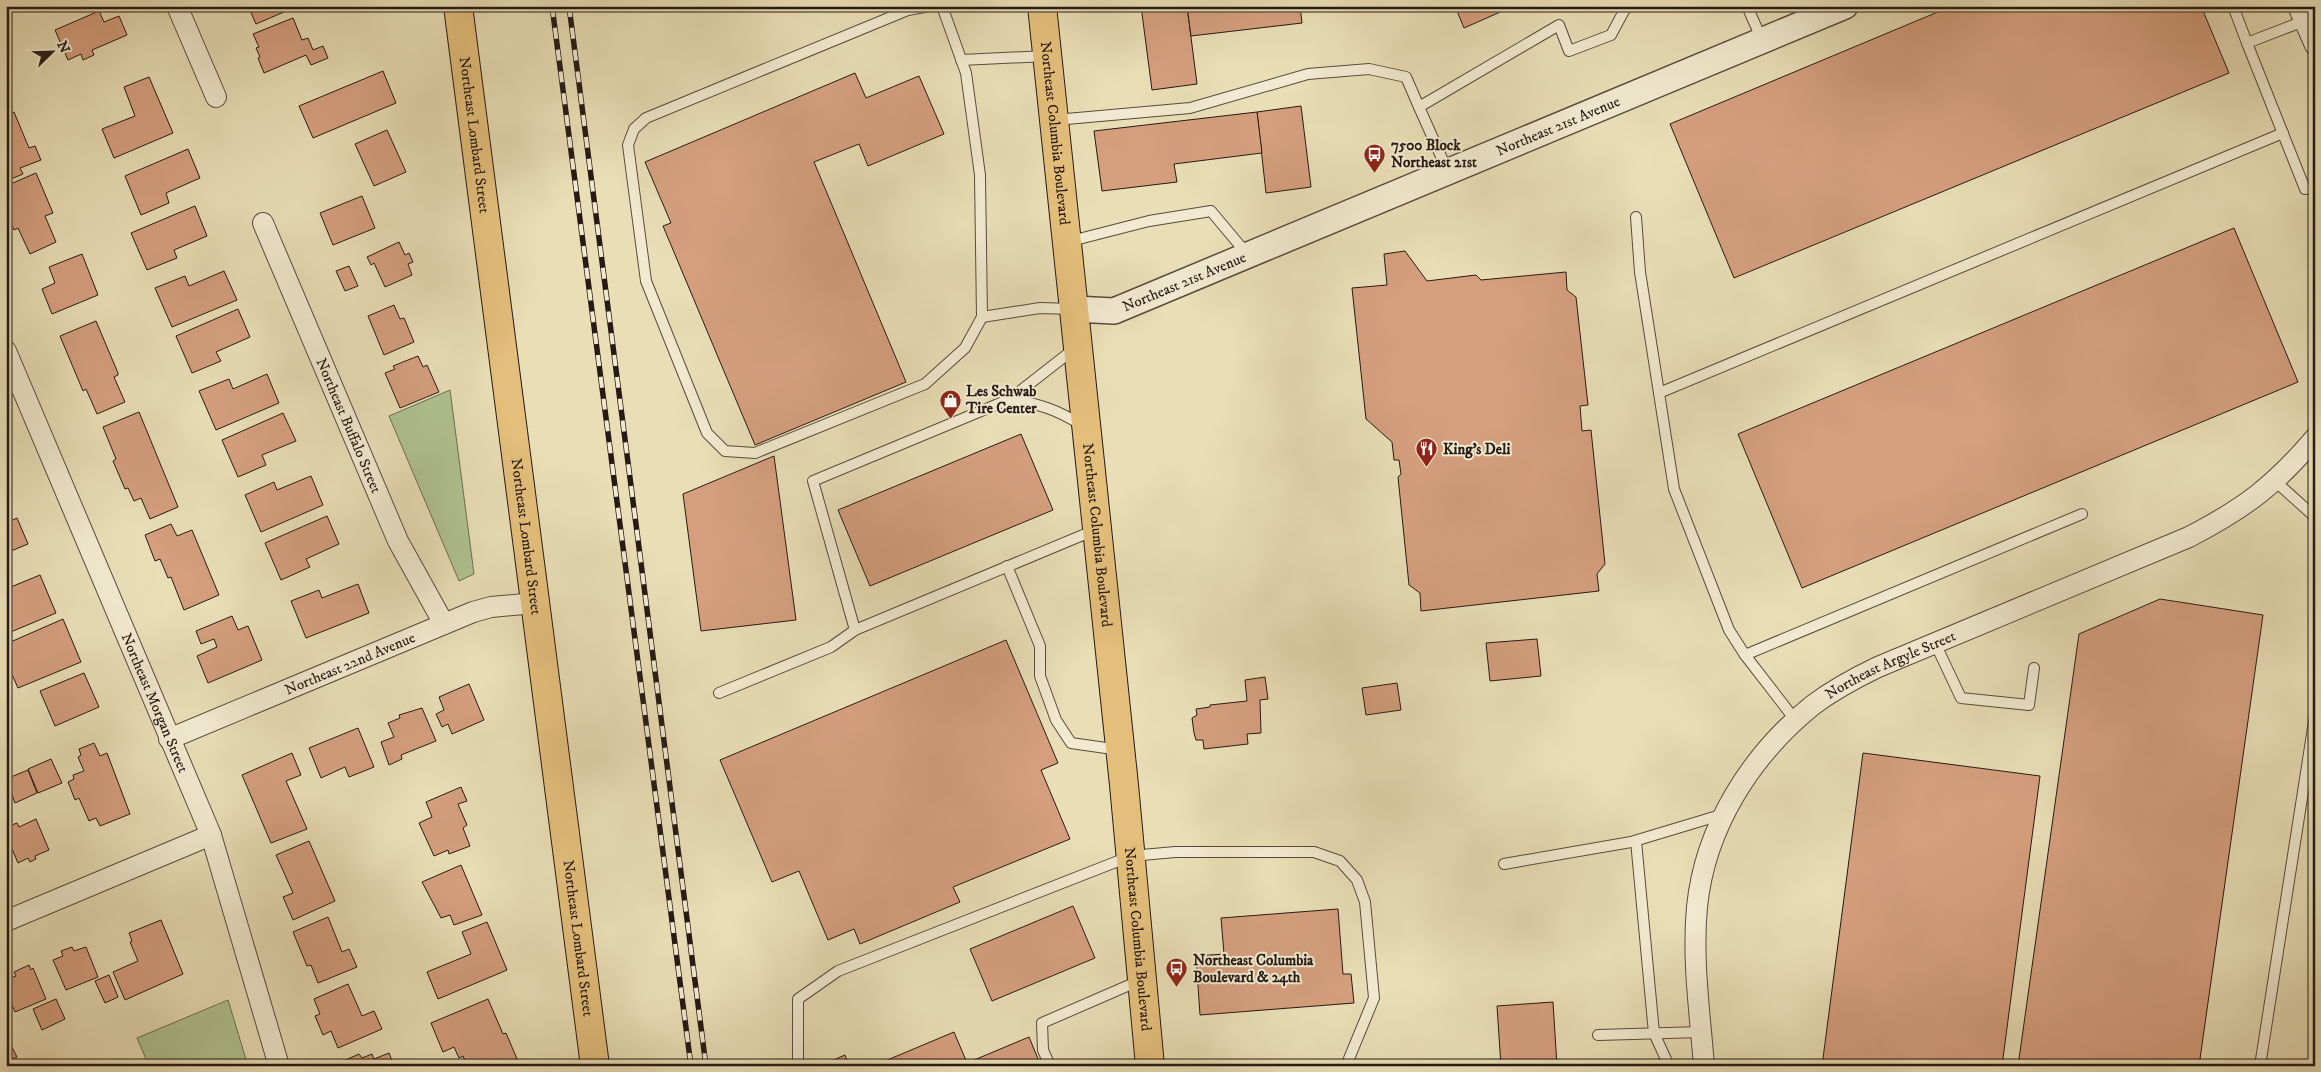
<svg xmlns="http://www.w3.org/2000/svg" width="2321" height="1072" font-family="'IM FELL DW Pica',serif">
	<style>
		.green { fill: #b0c292; stroke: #6b6e54 }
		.building { fill: #d59f7e; stroke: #261a15 }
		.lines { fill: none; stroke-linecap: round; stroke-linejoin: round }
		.service-casing { stroke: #574b3d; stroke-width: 12 }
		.minor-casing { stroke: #574b3d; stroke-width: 22 }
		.tertiary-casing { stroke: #574b3d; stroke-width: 28 }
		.primary-casing { stroke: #261a15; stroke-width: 30 }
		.service { stroke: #f1ead0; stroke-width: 10 }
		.minor { stroke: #f1ead0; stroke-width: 20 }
		.tertiary { stroke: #f1ead0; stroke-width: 25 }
		.primary { stroke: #e4bf7b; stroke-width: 28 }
		.rail-casing { stroke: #261a15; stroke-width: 5.5 }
		.rail { stroke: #f1ead0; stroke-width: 4; stroke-dasharray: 11; stroke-linecap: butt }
		.labels { text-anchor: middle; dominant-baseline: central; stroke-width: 4; stroke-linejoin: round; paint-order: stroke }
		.street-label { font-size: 15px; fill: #261a15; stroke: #f1ead0 }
		.poi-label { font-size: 15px; font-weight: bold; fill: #261a15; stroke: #f1ead0; text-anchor: start }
	</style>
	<rect width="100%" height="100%" fill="#e9deb6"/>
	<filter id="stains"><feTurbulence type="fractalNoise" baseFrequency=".004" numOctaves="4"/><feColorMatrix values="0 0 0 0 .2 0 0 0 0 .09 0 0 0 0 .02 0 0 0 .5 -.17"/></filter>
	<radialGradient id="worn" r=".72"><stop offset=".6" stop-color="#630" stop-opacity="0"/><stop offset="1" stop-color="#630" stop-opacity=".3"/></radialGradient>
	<g class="green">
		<polygon points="450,390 474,574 459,581 389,416"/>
		<polygon points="228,1000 248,1066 149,1066 137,1038"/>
	</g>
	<g class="building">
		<polygon points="248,6 298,6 256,24"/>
		<polygon points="1141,6 1187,6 1197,84 1152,90"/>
		<polygon points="1187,6 1300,6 1302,23 1191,36"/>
		<polygon points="1455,6 1514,6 1464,28"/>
		<polygon points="1952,6 2201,6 2229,73 1734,278 1670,124"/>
		<polygon points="99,11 104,22 119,16 127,35 92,50 94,55 83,60 81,54 68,60 55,30"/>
		<polygon points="293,18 302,40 308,38 313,50 323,46 328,58 311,65 306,55 264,73 258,58 260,57 256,48 259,47 253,34"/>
		<polygon points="383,71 396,103 313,138 299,106"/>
		<polygon points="855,73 866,98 919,76 944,134 868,166 859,144 814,162 906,382 755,445 663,226 671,223 645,162"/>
		<polygon points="149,77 173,133 114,158 102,129 135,116 124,87"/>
		<polygon points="1301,106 1311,187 1266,193 1257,112"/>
		<polygon points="14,112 29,148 35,146 41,160 20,168 23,174 6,181 6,115"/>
		<polygon points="1257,112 1262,153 1174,164 1177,182 1102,191 1094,131"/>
		<polygon points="387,130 406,172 374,186 355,144"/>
		<polygon points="188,149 200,178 166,193 169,203 141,215 125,176"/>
		<polygon points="36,173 53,213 45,216 56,242 30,254 18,228 14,230 6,211 6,186"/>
		<polygon points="362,196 375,228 333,245 320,213"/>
		<polygon points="195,206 207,236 174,250 177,258 147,270 131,233"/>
		<polygon points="2234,228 2298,382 1802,588 1738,434"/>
		<polygon points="399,242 405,255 409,253 413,262 408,264 412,275 385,287 374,263 371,265 367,257"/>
		<polygon points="1405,251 1427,281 1476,275 1481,280 1566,272 1567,290 1576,297 1588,405 1580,406 1582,431 1591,430 1605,564 1597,574 1599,591 1421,611 1420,593 1409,585 1398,477 1401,474 1399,460 1394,460 1392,442 1366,419 1352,288 1387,285 1384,254"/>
		<polygon points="82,254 98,295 52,314 42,289 55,283 49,267"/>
		<polygon points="349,266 358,286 345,291 336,271"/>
		<polygon points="224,271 237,300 172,327 155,288 185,276 189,286"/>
		<polygon points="394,305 400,319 404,318 414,342 384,355 368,316"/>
		<polygon points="238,309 250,337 216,352 221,361 192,373 176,336"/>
		<polygon points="96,321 118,373 118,375 114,377 125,402 97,414 86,389 83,391 60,336"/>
		<polygon points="418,356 423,367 427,365 439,392 400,408 385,373 395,369 393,366"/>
		<polygon points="267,374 279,403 216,430 199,391 229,379 233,389"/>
		<polygon points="139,412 178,507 150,519 141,498 134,501 128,488 125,489 113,461 116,459 103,427"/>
		<polygon points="283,413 296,441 262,455 266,465 238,477 222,440"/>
		<polygon points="1021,434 1053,510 870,586 838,510"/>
		<polygon points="774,456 796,620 701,631 683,494"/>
		<polygon points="311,476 323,505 261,532 245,495 274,482 277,490"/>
		<polygon points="327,516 339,544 306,559 310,567 281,580 265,543"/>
		<polygon points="17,518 28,544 6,553 6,523"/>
		<polygon points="171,524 177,536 192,530 219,595 184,610 171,577 168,578 160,559 155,561 145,535"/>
		<polygon points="40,575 56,613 6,634 6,589"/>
		<polygon points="358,584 369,613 306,638 291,601 319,590 322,598"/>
		<polygon points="2160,599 2263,615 2199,1066 2018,1066 2079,634"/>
		<polygon points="232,616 238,630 248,626 262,660 208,683 197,656 217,647 214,639 201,644 196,631"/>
		<polygon points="63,619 81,662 18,688 6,661 6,644"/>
		<polygon points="1537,639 1541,676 1490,681 1486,643"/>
		<polygon points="1006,640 1058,763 1041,770 1070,839 953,887 960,902 860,944 854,929 828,940 799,871 772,882 720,760"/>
		<polygon points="84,673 99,707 55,726 40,691"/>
		<polygon points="1265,677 1268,699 1260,700 1261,733 1247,734 1248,744 1204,749 1203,740 1196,740 1194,733 1192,718 1197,715 1196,709 1210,707 1210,705 1247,701 1245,680"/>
		<polygon points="1397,683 1401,710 1366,715 1362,688"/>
		<polygon points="469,684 484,720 452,734 448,724 442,727 436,714 444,710 439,697"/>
		<polygon points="422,708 436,741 401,755 402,759 389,765 381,742 394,737 388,723 400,718 399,715"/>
		<polygon points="358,728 374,767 349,777 345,767 321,778 309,748"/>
		<polygon points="94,743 100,756 107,753 130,814 100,826 96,818 89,821 79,798 75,800 68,782 74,779 73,775 84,771 78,757 81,755 79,749"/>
		<polygon points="292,753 301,775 286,781 307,829 271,843 242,775"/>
		<polygon points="1863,753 2040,776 2002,1066 1822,1066"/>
		<polygon points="51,759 62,783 38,793 28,769"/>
		<polygon points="28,770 37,793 15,803 6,779"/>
		<polygon points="461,787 467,801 458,804 467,825 463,828 470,846 449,854 448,850 434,856 419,823 432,817 426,802"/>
		<polygon points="36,819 49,850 35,856 36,859 30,862 28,858 18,863 9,842 6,843 6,832 11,830 9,826 17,823 19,827"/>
		<polygon points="309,841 335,901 293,920 283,897 293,893 276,855"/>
		<polygon points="461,865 482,915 454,925 450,915 441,918 422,882"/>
		<polygon points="1073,906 1095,958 992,1001 970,949"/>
		<polygon points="1338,909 1343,974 1351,974 1354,1003 1200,1015 1196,956 1224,954 1221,918"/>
		<polygon points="328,917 342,952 349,949 357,967 318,983 311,965 307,966 293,932"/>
		<polygon points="161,920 183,974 125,1000 113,972 138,961 130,942 132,941 129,933"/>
		<polygon points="487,922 507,970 438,999 427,972 471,954 462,932"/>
		<polygon points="72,947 74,951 86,947 98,977 66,990 53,960 63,956 61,951"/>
		<polygon points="29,965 31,970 33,968 46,999 15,1012 6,991 6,980 16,976 14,972"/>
		<polygon points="109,975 118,997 105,1003 95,981"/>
		<polygon points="348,984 362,1016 374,1011 382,1029 338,1048 331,1031 323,1035 315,1016 320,1014 314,999"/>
		<polygon points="56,999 65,1019 42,1030 33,1009"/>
		<polygon points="488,999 503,1034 506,1033 520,1066 467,1066 463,1056 459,1058 454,1047 443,1052 431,1023"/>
		<polygon points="1553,1002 1557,1066 1501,1066 1497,1006"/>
		<polygon points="954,1032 967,1063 961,1066 873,1066"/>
		<polygon points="6,1035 17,1057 6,1062"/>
		<polygon points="1029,1037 1041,1066 961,1066 967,1063"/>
		<polygon points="389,1053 394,1066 340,1066 339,1063 359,1054 362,1058 372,1054 374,1059"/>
		<polygon points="845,1055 849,1066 820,1066"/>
	</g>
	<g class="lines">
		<defs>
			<g id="service">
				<polyline points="930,6 908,10 646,118 634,129 628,145 646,281 707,433 725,451 755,453 925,384 965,348 982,317"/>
				<polyline points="942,6 966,73 980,175 982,317 1040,308 1072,309"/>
				<polyline points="1747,6 1762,40"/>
				<polyline points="2233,6 2247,43 2304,21"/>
				<polyline points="2247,43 2305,189 2315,188"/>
				<polyline points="961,60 1046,56"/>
				<polyline points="1419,107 1448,172"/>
				<polyline points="1055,120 1190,108 1308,74 1369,69 1406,77 1419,107 1559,25 1569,51 1611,35 1625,9 1631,6"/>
				<polyline points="1636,217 1640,272 1659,393"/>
				<polyline points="1067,242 1149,221 1211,211 1247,254"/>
				<polyline points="1074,349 1010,399 813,481 855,630 1095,530"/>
				<path d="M 1010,399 C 1040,404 1058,410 1083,426"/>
				<polyline points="2275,481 2315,517"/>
				<polyline points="2082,514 1745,655 1729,630 1674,489 1659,393 2283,133"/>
				<polyline points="1007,566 1040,646 1040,676 1056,720 1071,743 1120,750"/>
				<polyline points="1935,643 1961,698 2029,705 2034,668"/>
				<polyline points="1745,655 1796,721"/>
				<polyline points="719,693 831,647 855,630"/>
				<polyline points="1636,841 1654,1033 1669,1066"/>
				<polyline points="1504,864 1631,842 1724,814"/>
				<polyline points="1598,1035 1701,1032"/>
				<polyline points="798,1066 798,999 838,971 1131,856 1175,852 1314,852 1340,861 1357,880 1365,902 1374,998 1346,1066"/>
				<polyline points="1050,1066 1043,1050 1042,1023 1141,980"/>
				<polyline points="2260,1066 2315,715"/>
			</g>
			<g id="minor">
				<polyline points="177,6 216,97"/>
				<polyline points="2298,6 2315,45"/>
				<path id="s1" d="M 263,223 L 398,541 L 444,624"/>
				<path id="s2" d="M 6,351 L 211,835 L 279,1066"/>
				<path id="s3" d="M 169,739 L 473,612 L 491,607 L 535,603"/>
				<polyline points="6,921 211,835"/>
				<path id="s4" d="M 1704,1066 C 1700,1013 1692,960 1697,907 C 1705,827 1751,755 1813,705 C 1833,690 1855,678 1878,667 L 2189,537 C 2245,508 2274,486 2315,438"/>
			</g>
			<g id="tertiary">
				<path id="s5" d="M 1074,309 L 1114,311 L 1845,6"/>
			</g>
			<g id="primary">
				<path id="s6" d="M 458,6 L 595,1066"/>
				<path id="s7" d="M 1042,6 L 1124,785 L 1150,1066"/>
			</g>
		</defs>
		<use href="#service" class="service-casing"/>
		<use href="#minor" class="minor-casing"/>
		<use href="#tertiary" class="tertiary-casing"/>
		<use href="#primary" class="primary-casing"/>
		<use href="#service" class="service"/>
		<use href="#minor" class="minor"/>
		<use href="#tertiary" class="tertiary"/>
		<use href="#primary" class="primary"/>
		<defs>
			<g id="rail">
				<polyline points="552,6 691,1066"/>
				<polyline points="569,6 706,1066"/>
			</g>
		</defs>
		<use href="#rail" class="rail-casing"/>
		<use href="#rail" class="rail"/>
	</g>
	<defs>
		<symbol id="bus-pin" viewBox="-11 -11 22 30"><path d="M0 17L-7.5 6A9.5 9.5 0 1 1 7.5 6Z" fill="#8f2418" stroke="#f1ead0"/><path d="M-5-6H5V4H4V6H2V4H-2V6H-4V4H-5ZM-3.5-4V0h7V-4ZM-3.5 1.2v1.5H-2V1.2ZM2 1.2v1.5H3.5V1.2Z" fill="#fff"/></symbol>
		<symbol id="shop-pin" viewBox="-11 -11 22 30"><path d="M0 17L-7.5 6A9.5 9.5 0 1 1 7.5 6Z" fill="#8f2418" stroke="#f1ead0"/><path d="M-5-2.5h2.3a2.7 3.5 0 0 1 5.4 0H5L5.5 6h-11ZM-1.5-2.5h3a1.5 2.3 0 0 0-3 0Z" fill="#fff"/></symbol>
		<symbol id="restaurant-pin" viewBox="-11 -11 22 30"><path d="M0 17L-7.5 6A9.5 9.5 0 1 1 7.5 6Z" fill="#8f2418" stroke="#f1ead0"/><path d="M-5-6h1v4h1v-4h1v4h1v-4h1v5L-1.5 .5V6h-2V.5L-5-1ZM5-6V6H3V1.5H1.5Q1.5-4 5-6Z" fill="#fff"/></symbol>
	</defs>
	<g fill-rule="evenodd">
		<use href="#bus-pin" x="1362" y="142" width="25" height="34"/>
		<use href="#shop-pin" x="938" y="388" width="25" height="34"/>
		<use href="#restaurant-pin" x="1414" y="436" width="25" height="34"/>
		<use href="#bus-pin" x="1164" y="956" width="25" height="34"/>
	</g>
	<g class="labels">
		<g class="street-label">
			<text stroke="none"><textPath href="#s5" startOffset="521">Northeast 21st Avenue</textPath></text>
			<text stroke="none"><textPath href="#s7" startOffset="128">Northeast Columbia Boulevard</textPath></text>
			<text stroke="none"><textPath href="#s6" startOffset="130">Northeast Lombard Street</textPath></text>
			<text stroke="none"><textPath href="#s5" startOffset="116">Northeast 21st Avenue</textPath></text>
			<text stroke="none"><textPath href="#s1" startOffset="220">Northeast Buffalo Street</textPath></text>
			<text stroke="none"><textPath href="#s6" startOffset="535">Northeast Lombard Street</textPath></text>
			<text stroke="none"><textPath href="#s7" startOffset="532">Northeast Columbia Boulevard</textPath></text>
			<text stroke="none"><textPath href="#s3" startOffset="196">Northeast 22nd Avenue</textPath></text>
			<text stroke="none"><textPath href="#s4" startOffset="486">Northeast Argyle Street</textPath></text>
			<text stroke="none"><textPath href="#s2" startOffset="382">Northeast Morgan Street</textPath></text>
			<text stroke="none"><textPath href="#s6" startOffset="940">Northeast Lombard Street</textPath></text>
			<text stroke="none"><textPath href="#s7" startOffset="938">Northeast Columbia Boulevard</textPath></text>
		</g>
		<g class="poi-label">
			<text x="1391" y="145">7500 Block<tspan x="1391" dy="17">Northeast 21st</tspan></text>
			<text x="966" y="391">Les Schwab<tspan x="966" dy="17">Tire Center</tspan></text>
			<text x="1443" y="449">King's Deli</text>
			<text x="1193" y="960">Northeast Columbia<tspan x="1193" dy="17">Boulevard &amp; 24th</tspan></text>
		</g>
	</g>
	<rect width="2321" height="1072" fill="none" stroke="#e9deb6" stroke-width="25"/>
	<rect x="8" y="8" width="2306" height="1057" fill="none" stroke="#261a15" stroke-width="2.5"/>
	<rect x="12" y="12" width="2296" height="1047" fill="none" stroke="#261a15"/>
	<g transform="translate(52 52) rotate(67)" stroke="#f1ead0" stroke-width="4" paint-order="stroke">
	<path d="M0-4L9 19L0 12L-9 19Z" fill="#261a15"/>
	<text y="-8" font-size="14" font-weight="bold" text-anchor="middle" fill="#261a15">N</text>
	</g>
	<rect width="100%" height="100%" filter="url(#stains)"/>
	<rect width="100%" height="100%" fill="url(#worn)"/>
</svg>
